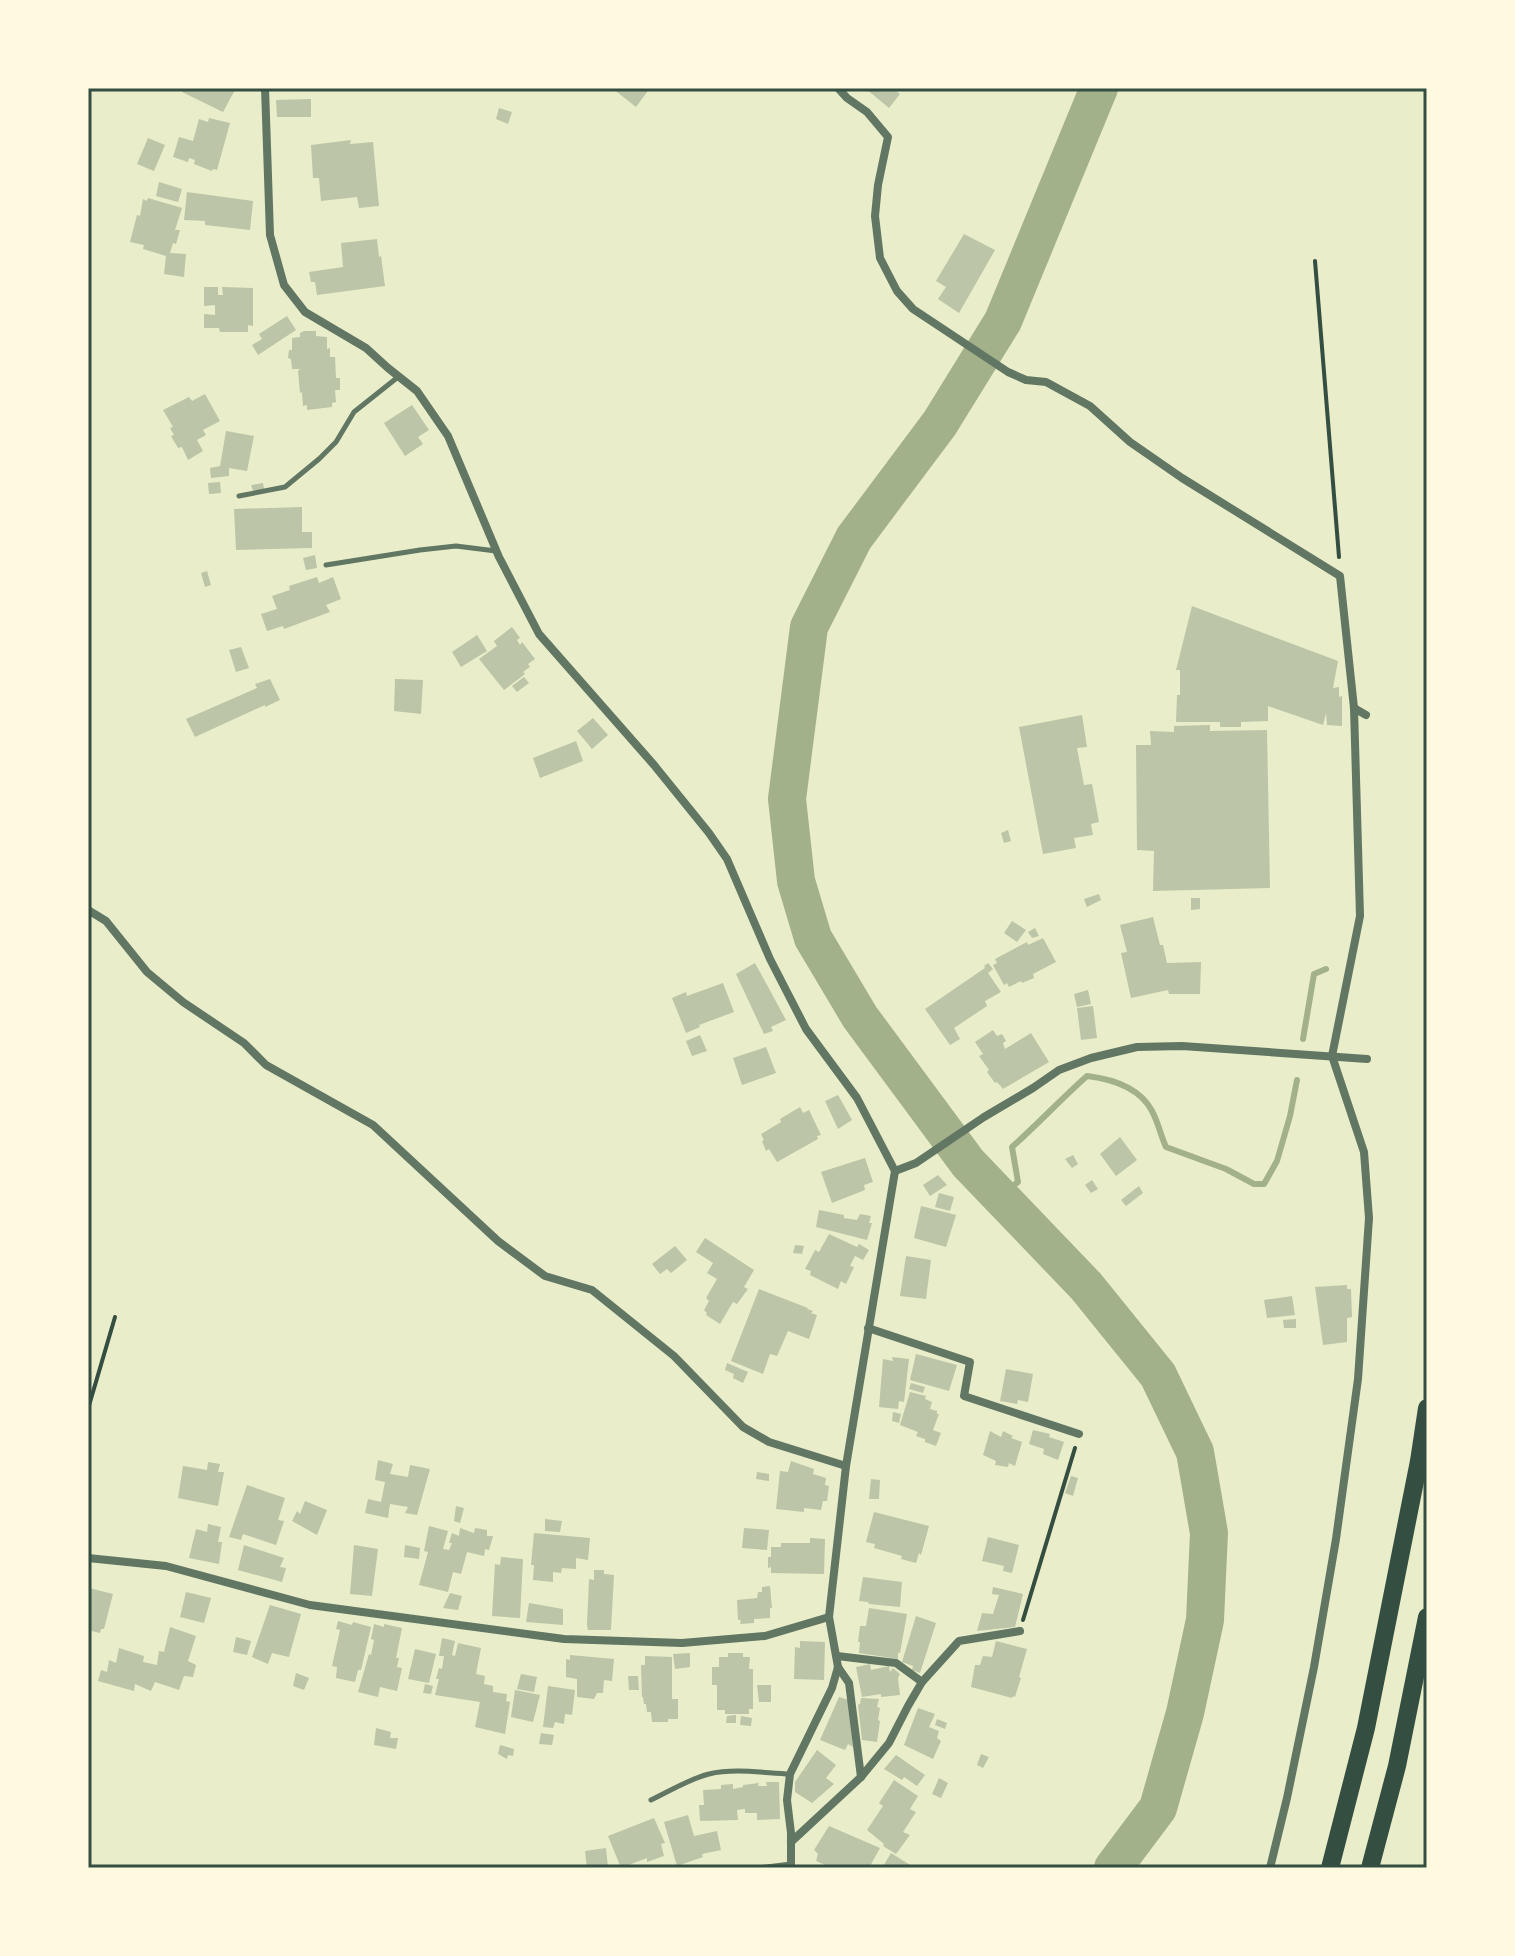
<svg xmlns="http://www.w3.org/2000/svg" width="1515" height="1956" font-family="'Space Grotesk',sans-serif">
	<style>
		.lines { fill: none; stroke-linecap: round; stroke-linejoin: round }
		.stream { stroke: #a3b18a; stroke-width: 6 }
		.river { stroke: #a3b18a; stroke-width: 38 }
		.building { fill: #bcc5a7 }
		.path { stroke: #344e41; stroke-width: 4 }
		.service { stroke: #617663; stroke-width: 5 }
		.minor { stroke: #617663; stroke-width: 8 }
		.motorway { stroke: #344e41; stroke-width: 18 }
		.neatline { fill: none; stroke: #344e41; stroke-width: 3 }
	</style>
	<rect width="100%" height="100%" fill="#e9edc9"/>
	<g class="lines">
		<g class="stream">
			<polyline points="1303,1039 1314,974 1326,969"/>
			<path d="M 999,1196 L 1018,1182 L 1012,1147 C 1038,1124 1061,1099 1087,1076 C 1112,1079 1140,1088 1152,1111 C 1158,1122 1161,1136 1166,1147 L 1226,1169 L 1254,1184 L 1264,1184 L 1277,1161 L 1290,1116 L 1297,1080"/>
		</g>
		<polyline class="river" points="1099,88 1003,321 940,423 854,538 809,627 787,799 796,881 813,938 860,1017 968,1163 1086,1286 1158,1375 1195,1452 1209,1533 1205,1620 1185,1713 1158,1808 1113,1868"/>
	</g>
	<g class="building">
		<polygon points="184,88 236,88 223,112 182,92"/>
		<polygon points="612,88 650,88 636,107"/>
		<polygon points="865,88 899,88 896,91 900,94 889,108"/>
		<polygon points="311,99 311,117 277,117 276,100"/>
		<polygon points="499,108 512,112 508,124 496,119"/>
		<polygon points="209,118 230,123 217,170 213,169 212,171 194,164 195,160 189,158 188,162 173,157 179,137 193,141 199,119 208,122"/>
		<polygon points="148,138 165,145 154,171 137,164"/>
		<polygon points="351,140 350,144 373,142 379,206 359,208 357,197 321,201 319,178 313,178 311,145"/>
		<polygon points="159,182 182,189 178,202 156,196"/>
		<polygon points="187,192 253,201 250,230 205,225 205,221 184,220"/>
		<polygon points="148,198 182,208 175,230 180,230 176,244 173,243 170,253 186,254 184,277 164,274 166,256 143,249 144,245 130,242 137,215 140,216 143,199 147,201"/>
		<polygon points="964,234 995,250 959,313 938,299 946,287 936,281"/>
		<polygon points="377,239 379,257 381,256 385,286 317,295 315,282 311,282 309,272 343,267 341,243"/>
		<polygon points="204,287 218,287 218,295 223,295 222,287 253,288 253,326 248,325 248,332 220,332 219,328 204,328 204,314 215,315 215,305 204,306"/>
		<polygon points="287,316 296,330 258,355 252,345 262,339 259,334"/>
		<polygon points="304,331 316,331 316,336 327,337 327,349 330,348 330,357 335,357 336,378 340,378 340,390 335,390 336,402 332,403 332,407 307,410 307,405 303,406 302,392 300,393 298,371 300,369 292,369 291,359 288,358 289,350 292,350 292,338 300,337 300,333"/>
		<polygon points="205,394 220,421 203,430 206,435 197,440 203,451 188,460 182,447 178,448 171,436 174,435 170,428 173,427 163,410 189,397 192,401"/>
		<polygon points="412,405 429,430 418,437 423,444 405,456 384,423"/>
		<polygon points="226,431 254,436 247,471 229,468 229,476 211,478 210,468 220,466"/>
		<polygon points="220,482 221,493 209,494 208,483"/>
		<polygon points="263,483 264,489 253,491 251,485"/>
		<polygon points="302,507 302,532 312,532 312,548 236,550 234,509"/>
		<polygon points="315,555 317,568 306,570 303,558"/>
		<polygon points="207,571 211,585 205,587 201,573"/>
		<polygon points="317,577 319,583 333,577 341,599 326,605 330,612 284,629 283,626 267,631 261,614 277,609 272,596 290,590 289,586"/>
		<polygon points="1192,606 1338,661 1333,688 1339,687 1339,697 1342,696 1342,726 1327,725 1326,713 1323,725 1268,706 1268,721 1241,722 1241,727 1220,727 1220,722 1176,722 1177,695 1180,695 1180,670 1176,670"/>
		<polygon points="512,627 520,638 517,640 520,645 522,642 535,659 528,664 530,667 523,672 525,674 504,690 479,659 497,646 494,641"/>
		<polygon points="477,635 487,651 461,667 452,652"/>
		<polygon points="241,647 249,668 236,672 229,650"/>
		<polygon points="524,677 529,683 517,692 512,686"/>
		<polygon points="270,679 280,700 265,707 265,705 195,737 186,719 257,688 255,684"/>
		<polygon points="395,679 423,680 421,714 394,711"/>
		<polygon points="1082,715 1087,747 1077,748 1084,785 1092,784 1099,822 1091,824 1093,835 1074,838 1076,848 1043,854 1019,727"/>
		<polygon points="593,718 608,735 592,749 577,731"/>
		<polygon points="1210,725 1210,731 1267,730 1270,888 1153,891 1154,851 1137,850 1136,745 1151,745 1150,731 1174,732 1174,726"/>
		<polygon points="576,741 583,761 540,778 533,758"/>
		<polygon points="1008,830 1011,841 1004,843 1001,833"/>
		<polygon points="1099,894 1101,900 1087,907 1084,899"/>
		<polygon points="1191,898 1200,898 1200,909 1191,910"/>
		<polygon points="1153,917 1160,945 1163,945 1167,963 1201,962 1200,994 1169,994 1168,990 1131,998 1121,953 1127,952 1120,925"/>
		<polygon points="1012,921 1026,930 1017,942 1004,933"/>
		<polygon points="1035,928 1039,936 1032,938 1028,932"/>
		<polygon points="1043,938 1056,962 1033,974 1034,978 1022,983 1021,981 1009,987 1007,983 1004,985 993,965 997,963 995,959 1027,942 1028,945"/>
		<polygon points="755,963 786,1020 771,1027 773,1031 764,1034 736,974"/>
		<polygon points="988,963 993,969 988,973 1001,992 985,1001 987,1006 954,1028 960,1039 950,1045 925,1009 985,968 984,966"/>
		<polygon points="723,983 734,1012 699,1025 700,1027 686,1033 672,998 686,992 687,996"/>
		<polygon points="1088,990 1091,1004 1077,1007 1074,994"/>
		<polygon points="1093,1006 1097,1038 1081,1040 1077,1008"/>
		<polygon points="993,1030 997,1036 1002,1034 1006,1041 1003,1043 1005,1049 1031,1033 1049,1062 1003,1089 997,1082 995,1083 987,1072 989,1070 979,1056 983,1054 975,1042"/>
		<polygon points="700,1035 707,1051 692,1056 686,1041"/>
		<polygon points="766,1047 776,1073 742,1085 733,1058"/>
		<polygon points="838,1095 852,1120 838,1129 825,1101"/>
		<polygon points="800,1107 803,1113 809,1110 821,1135 817,1136 818,1139 777,1162 769,1149 766,1151 762,1141 764,1140 761,1134 781,1122 780,1119"/>
		<polygon points="1120,1137 1137,1160 1116,1176 1100,1154"/>
		<polygon points="1073,1155 1078,1164 1072,1168 1065,1159"/>
		<polygon points="865,1158 873,1182 864,1185 865,1190 832,1203 821,1172"/>
		<polygon points="938,1175 947,1185 930,1196 923,1185"/>
		<polygon points="1092,1180 1098,1189 1091,1193 1085,1185"/>
		<polygon points="1139,1186 1143,1193 1126,1206 1121,1200"/>
		<polygon points="939,1193 954,1197 950,1211 935,1207"/>
		<polygon points="921,1206 956,1215 946,1247 914,1238"/>
		<polygon points="819,1210 844,1215 844,1218 857,1220 860,1214 871,1216 869,1223 872,1223 867,1240 816,1227"/>
		<polygon points="829,1234 857,1247 859,1244 869,1250 863,1260 855,1256 850,1266 854,1267 846,1284 841,1281 838,1289 810,1275 811,1271 805,1269 815,1250 819,1252"/>
		<polygon points="705,1238 754,1270 744,1287 748,1289 737,1304 733,1302 720,1324 706,1315 707,1313 704,1310 709,1301 706,1298 717,1279 707,1273 713,1263 696,1252"/>
		<polygon points="795,1245 804,1246 802,1254 793,1253"/>
		<polygon points="675,1246 687,1260 671,1273 667,1269 660,1274 652,1264"/>
		<polygon points="906,1256 931,1260 926,1299 900,1296"/>
		<polygon points="1347,1285 1347,1289 1351,1289 1352,1317 1347,1318 1347,1342 1323,1345 1315,1287"/>
		<polygon points="759,1289 808,1308 807,1309 813,1311 811,1313 817,1315 809,1339 788,1331 777,1356 770,1354 763,1374 731,1361"/>
		<polygon points="1292,1296 1295,1315 1267,1318 1264,1300"/>
		<polygon points="1296,1319 1296,1328 1284,1328 1283,1320"/>
		<polygon points="916,1354 957,1365 949,1391 910,1380"/>
		<polygon points="892,1357 909,1359 904,1402 899,1401 898,1409 879,1407 883,1359 893,1361"/>
		<polygon points="727,1363 748,1372 743,1383 733,1378 734,1374 725,1370"/>
		<polygon points="1006,1369 1033,1374 1028,1402 1018,1400 1017,1404 1000,1401"/>
		<polygon points="911,1383 925,1387 923,1393 909,1389"/>
		<polygon points="910,1392 926,1396 925,1399 932,1402 930,1409 937,1411 937,1414 939,1414 933,1430 941,1433 936,1446 925,1442 925,1439 916,1436 918,1432 900,1425"/>
		<polygon points="893,1412 901,1414 899,1423 892,1421"/>
		<polygon points="1033,1430 1050,1434 1049,1437 1064,1442 1058,1460 1043,1454 1044,1449 1029,1444"/>
		<polygon points="990,1431 1001,1437 1003,1431 1013,1436 1011,1438 1022,1442 1015,1466 1009,1463 1008,1467 995,1465 996,1461 983,1455"/>
		<polygon points="378,1460 393,1464 390,1474 408,1477 410,1465 430,1469 417,1515 405,1513 408,1507 390,1504 388,1518 365,1513 368,1499 381,1502 385,1482 375,1480"/>
		<polygon points="791,1461 814,1469 813,1474 826,1478 825,1485 829,1486 827,1501 823,1501 821,1510 804,1508 804,1512 776,1509 780,1471 788,1472"/>
		<polygon points="208,1462 220,1464 218,1472 224,1472 218,1506 178,1498 183,1466 207,1470"/>
		<polygon points="757,1472 769,1474 769,1481 756,1479"/>
		<polygon points="1071,1476 1078,1478 1073,1496 1065,1493"/>
		<polygon points="871,1479 880,1480 879,1499 869,1499"/>
		<polygon points="247,1485 285,1498 278,1520 284,1521 276,1545 243,1534 241,1540 229,1537"/>
		<polygon points="305,1501 327,1510 317,1535 292,1521 297,1511 300,1514"/>
		<polygon points="456,1506 464,1508 460,1523 454,1521"/>
		<polygon points="874,1512 929,1526 921,1555 919,1553 916,1563 901,1559 902,1556 874,1548 875,1544 866,1542"/>
		<polygon points="545,1519 562,1521 560,1532 545,1531"/>
		<polygon points="208,1524 221,1527 218,1542 222,1542 219,1564 189,1558 196,1529 207,1532"/>
		<polygon points="429,1526 448,1531 443,1549 449,1550 452,1543 449,1543 452,1533 459,1536 460,1528 474,1533 475,1528 487,1530 487,1536 493,1536 489,1550 485,1549 484,1556 467,1552 461,1574 453,1572 448,1592 419,1585 428,1552 424,1551"/>
		<polygon points="744,1528 769,1530 767,1550 742,1548"/>
		<polygon points="534,1533 590,1538 588,1560 576,1558 576,1569 562,1568 561,1573 553,1572 553,1582 533,1580 534,1565 531,1565"/>
		<polygon points="988,1537 1019,1545 1012,1573 1003,1571 1004,1566 982,1561"/>
		<polygon points="810,1538 825,1539 824,1574 771,1573 771,1567 768,1568 768,1557 771,1557 771,1547 781,1547 781,1543 810,1543"/>
		<polygon points="244,1545 284,1558 280,1567 286,1568 282,1582 238,1570"/>
		<polygon points="354,1545 378,1549 372,1596 350,1594"/>
		<polygon points="405,1545 420,1548 419,1559 404,1557"/>
		<polygon points="501,1557 523,1559 520,1618 492,1616 495,1564 500,1565"/>
		<polygon points="594,1570 604,1570 604,1574 614,1575 611,1630 588,1630 587,1625 589,1579 594,1580"/>
		<polygon points="863,1577 902,1582 900,1607 869,1604 868,1602 859,1601"/>
		<polygon points="770,1586 772,1608 770,1608 770,1618 754,1619 754,1623 740,1624 741,1620 738,1620 737,1600 757,1598 758,1592 762,1592 762,1587"/>
		<polygon points="993,1587 1023,1594 1015,1627 977,1631 982,1613 993,1614 999,1595 992,1594"/>
		<polygon points="89,1588 113,1594 104,1629 101,1629 100,1633 88,1630"/>
		<polygon points="186,1592 211,1598 204,1623 180,1617"/>
		<polygon points="450,1593 462,1596 458,1610 443,1608"/>
		<polygon points="529,1603 563,1609 563,1625 526,1622"/>
		<polygon points="270,1605 301,1614 289,1657 272,1653 268,1664 252,1657"/>
		<polygon points="869,1608 907,1614 900,1653 898,1653 898,1659 859,1653 860,1642 858,1642 860,1626 866,1626"/>
		<polygon points="916,1616 936,1623 920,1673 912,1670 913,1666 902,1662"/>
		<polygon points="338,1621 352,1625 353,1622 371,1627 361,1670 358,1670 355,1682 336,1678 337,1667 332,1666 340,1630 336,1629"/>
		<polygon points="374,1624 384,1627 384,1624 402,1628 396,1658 399,1658 397,1667 402,1668 397,1691 380,1687 378,1697 358,1692 369,1654 371,1655 374,1640 371,1639"/>
		<polygon points="170,1627 196,1636 188,1661 196,1665 193,1677 184,1676 179,1690 155,1682 151,1691 135,1684 134,1691 98,1681 101,1670 107,1672 109,1660 116,1663 119,1648 144,1656 143,1662 157,1665 159,1651 164,1652"/>
		<polygon points="236,1637 251,1641 247,1655 233,1652"/>
		<polygon points="442,1638 455,1641 452,1655 455,1656 458,1643 481,1648 476,1674 485,1676 484,1684 493,1686 493,1692 507,1694 506,1701 510,1702 505,1734 475,1727 480,1702 435,1695 439,1679 436,1679 439,1668 442,1669 444,1656 439,1656"/>
		<polygon points="800,1641 825,1642 824,1680 794,1679 795,1647 800,1648"/>
		<polygon points="996,1641 1027,1649 1019,1677 1021,1678 1015,1697 1013,1696 1012,1698 971,1687 975,1665 980,1665 983,1656 992,1657"/>
		<polygon points="415,1649 436,1654 429,1683 408,1679"/>
		<polygon points="690,1653 690,1667 675,1669 673,1654"/>
		<polygon points="728,1653 743,1653 743,1657 750,1657 749,1669 753,1669 753,1709 749,1709 749,1714 725,1714 725,1710 717,1710 717,1685 712,1685 712,1667 719,1667 719,1657 728,1657"/>
		<polygon points="570,1655 614,1659 612,1681 604,1680 603,1693 597,1693 594,1699 577,1697 577,1679 566,1677 566,1659 570,1660"/>
		<polygon points="645,1656 672,1657 672,1699 678,1699 678,1719 668,1719 668,1722 652,1722 651,1712 647,1712 646,1704 644,1704 643,1697 642,1697 641,1665 645,1665"/>
		<polygon points="870,1664 871,1670 889,1666 890,1672 893,1668 900,1674 898,1678 900,1695 881,1697 881,1694 862,1697 856,1667"/>
		<polygon points="296,1673 309,1678 304,1690 293,1686"/>
		<polygon points="521,1674 537,1677 534,1692 517,1689"/>
		<polygon points="628,1676 638,1676 639,1690 629,1690"/>
		<polygon points="425,1684 433,1686 431,1694 423,1693"/>
		<polygon points="757,1685 771,1685 771,1702 759,1702"/>
		<polygon points="548,1686 575,1690 572,1715 565,1714 564,1724 555,1722 553,1728 543,1727"/>
		<polygon points="515,1690 540,1695 533,1722 511,1717"/>
		<polygon points="839,1697 849,1700 853,1747 848,1744 845,1750 820,1740"/>
		<polygon points="861,1698 879,1699 877,1707 880,1708 878,1720 880,1721 877,1742 862,1740 858,1705 860,1704"/>
		<polygon points="918,1708 935,1714 929,1727 939,1731 937,1738 941,1741 933,1759 904,1745"/>
		<polygon points="736,1715 736,1723 726,1723 727,1716"/>
		<polygon points="741,1716 752,1718 751,1726 740,1725"/>
		<polygon points="937,1719 947,1723 945,1729 935,1725"/>
		<polygon points="376,1728 391,1732 390,1738 398,1738 396,1749 374,1745"/>
		<polygon points="541,1733 554,1735 552,1745 539,1744"/>
		<polygon points="500,1745 514,1749 513,1756 508,1755 507,1759 498,1754"/>
		<polygon points="817,1750 836,1765 826,1778 834,1784 812,1803 795,1792 795,1782"/>
		<polygon points="981,1754 989,1757 983,1768 977,1765"/>
		<polygon points="896,1755 925,1775 917,1786 904,1777 902,1780 884,1769"/>
		<polygon points="939,1778 948,1783 941,1798 932,1794"/>
		<polygon points="894,1780 918,1796 910,1809 916,1812 903,1832 910,1835 896,1854 883,1846 884,1844 867,1830 883,1806 879,1803"/>
		<polygon points="766,1782 779,1782 780,1819 757,1820 757,1813 745,1813 745,1809 737,1810 738,1820 700,1821 699,1805 704,1805 703,1790 721,1789 721,1785 733,1784 733,1789 743,1787 743,1785 759,1783 758,1786 767,1786"/>
		<polygon points="688,1815 694,1836 717,1831 721,1850 702,1854 703,1857 677,1866 664,1822"/>
		<polygon points="654,1818 665,1843 661,1844 664,1856 647,1862 647,1858 621,1868 608,1836"/>
		<polygon points="829,1826 880,1848 869,1868 832,1868 816,1861 818,1854 814,1850"/>
		<polygon points="606,1848 608,1868 587,1868 585,1851"/>
		<polygon points="891,1853 915,1868 882,1868"/>
	</g>
	<g class="lines">
		<g class="path">
			<polyline points="1315,261 1339,557"/>
			<polyline points="88,1409 115,1317"/>
			<polyline points="1023,1620 1075,1448"/>
		</g>
		<g class="service">
			<polyline points="239,496 285,487 319,459 336,442 354,412 398,377"/>
			<polyline points="326,565 420,550 456,546 496,551"/>
			<path d="M 651,1800 C 670,1791 689,1779 709,1774 C 734,1768 764,1773 790,1774"/>
			<polyline points="757,1868 791,1864"/>
		</g>
		<g class="minor">
			<polyline points="265,88 270,235 284,285 305,312 366,348 388,368 417,391 448,436 499,557 539,634 654,765 709,833 727,859 770,959 806,1029 857,1098 895,1171 846,1466 829,1617 838,1667 832,1688 790,1774 787,1800 791,1833 791,1868"/>
			<polyline points="838,88 847,98 867,112 888,137 878,185 875,216 880,258 897,291 913,309 1008,372 1026,380 1046,382 1090,406 1130,442 1182,478 1340,576 1354,708 1360,916 1332,1056 1364,1152 1369,1218 1358,1379 1336,1539 1314,1667 1287,1798 1270,1868"/>
			<polyline points="1354,708 1366,715"/>
			<polyline points="88,910 106,921 147,972 183,1002 244,1043 266,1065 373,1125 498,1241 545,1276 592,1290 674,1356 743,1427 769,1442 846,1466"/>
			<polyline points="895,1171 916,1163 984,1117 1033,1088 1059,1070 1091,1058 1137,1047 1182,1046 1367,1059"/>
			<polyline points="868,1328 970,1362 964,1396 1079,1434"/>
			<polyline points="88,1558 166,1566 310,1605 564,1639 682,1643 765,1636 829,1617"/>
			<polyline points="837,1656 896,1663 922,1682"/>
			<polyline points="838,1667 849,1683 861,1777"/>
			<polyline points="791,1842 861,1777 889,1743 908,1706 922,1682 959,1641 1020,1631"/>
		</g>
		<g class="motorway">
			<polyline points="1330,1868 1366,1728 1419,1461 1427,1408"/>
			<polyline points="1370,1868 1397,1766 1427,1617"/>
		</g>
	</g>
	<rect width="1515" height="1956" fill="none" stroke="#fefae0" stroke-width="180"/>
	<rect x="90" y="90" width="1335" height="1776" class="neatline"/>
</svg>
